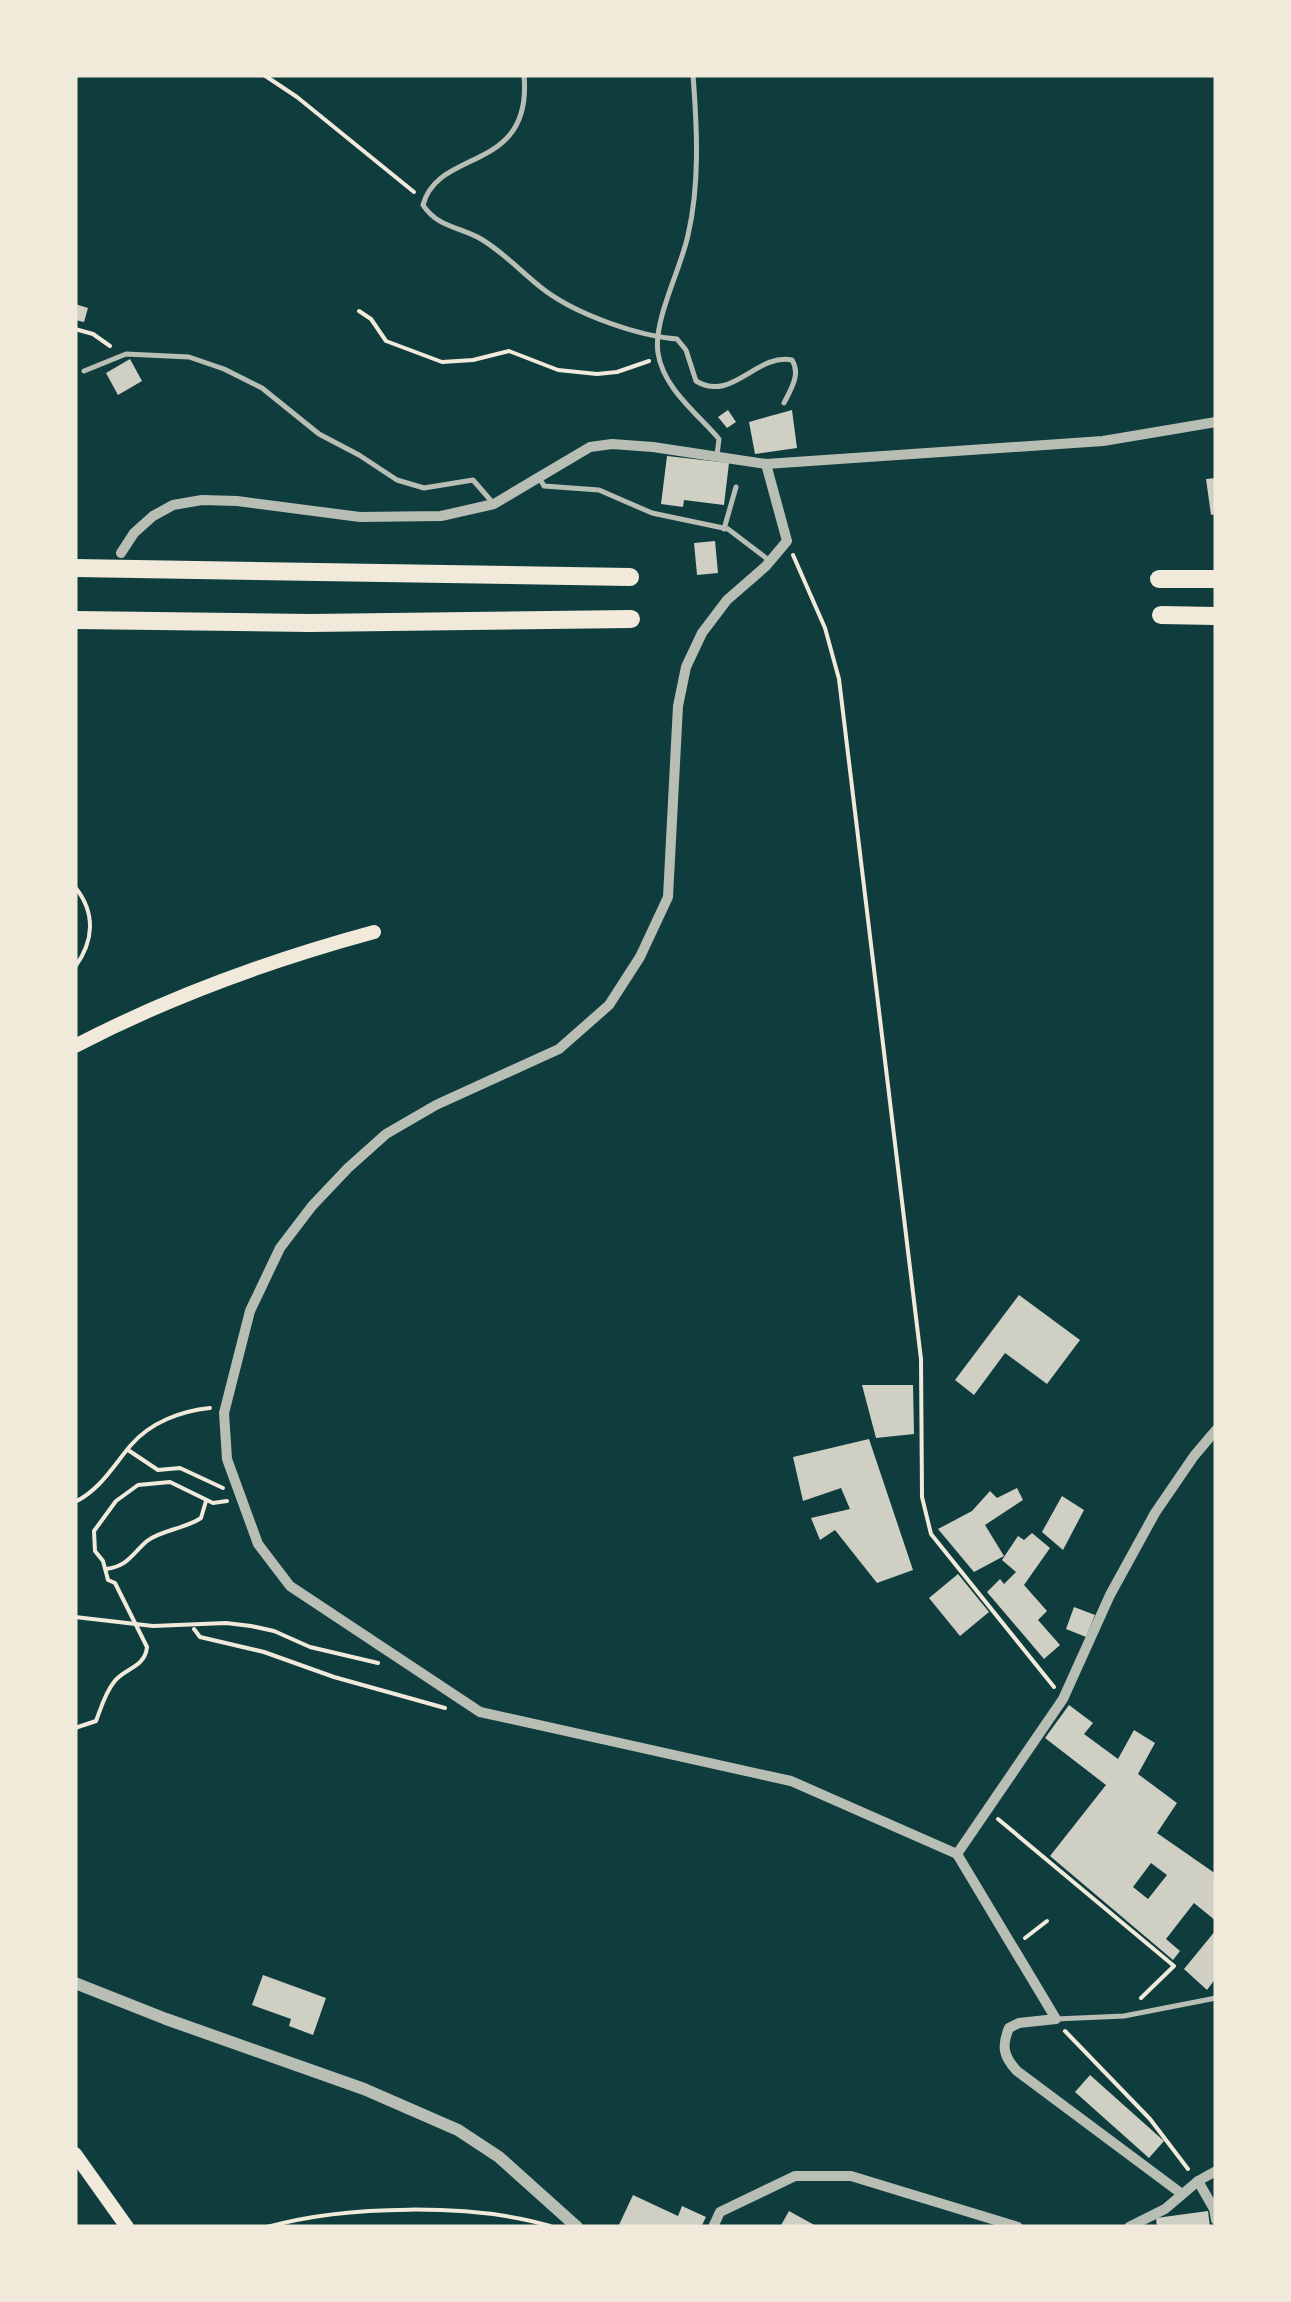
<svg xmlns="http://www.w3.org/2000/svg" width="1291" height="2302" font-family="Merriweather,serif">
	<style>
		.building { fill: #cfcfc3; fill-rule: evenodd }
		.lines { fill: none; stroke-linecap: round; stroke-linejoin: round }
		.path { stroke: #f1e9da; stroke-width: 4 }
		.service { stroke: #b8beb3; stroke-width: 5 }
		.minor { stroke: #b8beb3; stroke-width: 10 }
		.tertiary { stroke: #b8beb3; stroke-width: 12 }
		.secondary { stroke: #f1e9da; stroke-width: 14 }
		.motorway { stroke: #f1e9da; stroke-width: 18 }
	</style>
	<rect width="100%" height="100%" fill="#0f3d3e"/>
	<g class="building">
		<polygon points="75,304 88,308 84,322 75,320"/>
		<polygon points="130,359 142,381 118,395 106,373"/>
		<polygon points="728,410 736,422 727,428 718,417"/>
		<polygon points="792,410 797,448 755,454 749,422"/>
		<polygon points="667,456 729,463 724,505 684,500 683,507 661,504"/>
		<polygon points="1216,478 1216,514 1211,515 1206,479"/>
		<polygon points="715,541 718,573 697,575 694,543"/>
		<polygon points="1019,1295 1080,1340 1047,1384 1005,1353 974,1395 955,1380"/>
		<polygon points="862,1385 913,1385 914,1434 876,1438"/>
		<polygon points="869,1439 913,1570 877,1583 835,1530 820,1540 811,1518 850,1509 841,1488 803,1501 793,1457"/>
		<polygon points="1017,1488 1023,1500 985,1525 1004,1556 974,1572 938,1529 972,1511 990,1491 997,1498"/>
		<polygon points="1062,1496 1084,1510 1063,1550 1042,1532"/>
		<polygon points="1032,1533 1050,1548 1024,1585 1047,1611 1038,1620 1060,1645 1044,1659 987,1592 1000,1579 1004,1584 1016,1572 1002,1560 1018,1536 1024,1540"/>
		<polygon points="958,1574 989,1612 960,1636 929,1598"/>
		<polygon points="1074,1607 1095,1615 1086,1637 1066,1629"/>
		<path d="M 1069,1705 L 1093,1723 L 1084,1734 L 1118,1759 L 1134,1730 L 1155,1743 L 1138,1774 L 1177,1803 L 1157,1833 L 1216,1874 L 1216,1921 L 1194,1903 L 1166,1939 L 1180,1951 L 1173,1960 L 1050,1856 L 1106,1785 L 1045,1738 ZM 1151,1863 L 1167,1875 L 1148,1899 L 1133,1887 Z"/>
		<polygon points="1216,1930 1216,1978 1207,1990 1184,1969"/>
		<polygon points="263,1975 326,1998 313,2035 289,2026 291,2019 252,2005"/>
		<polygon points="1090,2075 1164,2141 1149,2158 1075,2092"/>
		<polygon points="633,2195 678,2216 682,2206 706,2217 701,2227 618,2227"/>
		<polygon points="789,2211 818,2227 780,2227"/>
		<polygon points="1208,2211 1210,2227 1157,2227 1156,2218"/>
	</g>
	<g class="lines">
		<g class="path">
			<polyline points="264,75 297,97 414,192"/>
			<polyline points="359,311 371,319 386,341 442,362 473,360 509,351 558,370 597,374 617,372 649,361"/>
			<polyline points="75,329 93,334 110,346"/>
			<polyline points="793,555 825,628 839,679 921,1359 922,1497 931,1534 1054,1687"/>
			<path d="M 75,887 C 96,913 94,941 75,967"/>
			<polyline points="128,1450 158,1470 180,1468 223,1488"/>
			<path d="M 75,1502 C 101,1489 113,1466 131,1445 C 151,1422 181,1411 210,1408"/>
			<path d="M 106,1569 C 128,1566 131,1555 147,1541 C 161,1530 185,1529 201,1518 L 206,1501"/>
			<polyline points="75,1617 153,1626 226,1623 251,1626 274,1631 310,1647 378,1663"/>
			<polyline points="194,1629 200,1637 264,1652 334,1677 445,1708"/>
			<path d="M 75,1728 L 96,1721 C 101,1708 105,1693 114,1682 C 124,1668 145,1668 147,1647 L 115,1583 L 108,1580 L 103,1561 L 95,1551 L 94,1531 L 116,1501 L 138,1485 L 170,1482 L 213,1503 L 227,1501"/>
			<polyline points="998,1819 1174,1966 1141,1998"/>
			<polyline points="1025,1938 1047,1921"/>
			<polyline points="1065,2031 1150,2119 1188,2169"/>
			<path d="M 267,2227 C 345,2205 473,2203 550,2226"/>
		</g>
		<g class="service">
			<path d="M 524,75 C 533,174 438,147 423,205 C 437,227 460,227 481,239 C 505,253 525,276 547,292 C 579,315 638,336 677,339 L 686,350 L 696,381 C 732,403 756,353 792,360 C 801,374 791,389 784,403"/>
			<path d="M 693,75 C 697,127 700,184 688,235 C 681,269 653,320 658,353 C 663,388 698,414 719,439 L 717,455"/>
			<polyline points="84,371 126,354 189,357 224,369 262,388 319,434 359,455 397,480 424,488 473,480 493,503"/>
			<polyline points="540,479 544,486 599,490 652,513 728,529 770,561"/>
			<polyline points="724,529 736,487"/>
			<polyline points="1056,2019 1124,2016 1216,1998"/>
		</g>
		<g class="minor">
			<polyline points="766,464 787,541 766,566 727,600 702,633 686,667 678,706 668,897 640,957 609,1005 559,1049 436,1105 386,1134 348,1168 312,1206 280,1248 250,1311 224,1413 227,1459 258,1544 290,1586 480,1712 791,1781 957,1854"/>
			<polyline points="121,553 134,533 153,516 173,505 202,500 237,501 360,517 441,516 494,504 590,447 612,444 653,447 766,464 1103,441 1216,422"/>
			<polyline points="1198,2181 1214,2209 1216,2220"/>
			<path d="M 1182,2194 L 1017,2071 C 1004,2057 1001,2047 1009,2028 L 1019,2023 L 1056,2019 L 957,1854 L 1063,1699 L 1110,1595 L 1155,1513 L 1194,1456 L 1216,1430"/>
			<polyline points="713,2227 720,2212 795,2176 851,2176 1018,2227"/>
			<polyline points="1129,2227 1165,2209 1198,2181 1216,2171"/>
		</g>
		<polyline class="tertiary" points="75,1983 166,2019 364,2089 458,2130 499,2157 577,2227"/>
		<g class="secondary">
			<path d="M 75,1046 C 171,996 271,960 374,932"/>
			<polyline points="75,2154 127,2227"/>
		</g>
		<g class="motorway">
			<polyline points="75,568 630,577"/>
			<polyline points="1159,579 1216,579"/>
			<polyline points="1161,615 1216,616"/>
			<polyline points="75,620 310,623 631,619"/>
		</g>
	</g>
	<rect width="1291" height="2302" fill="none" stroke="#f1e9da" stroke-width="155"/>
</svg>
